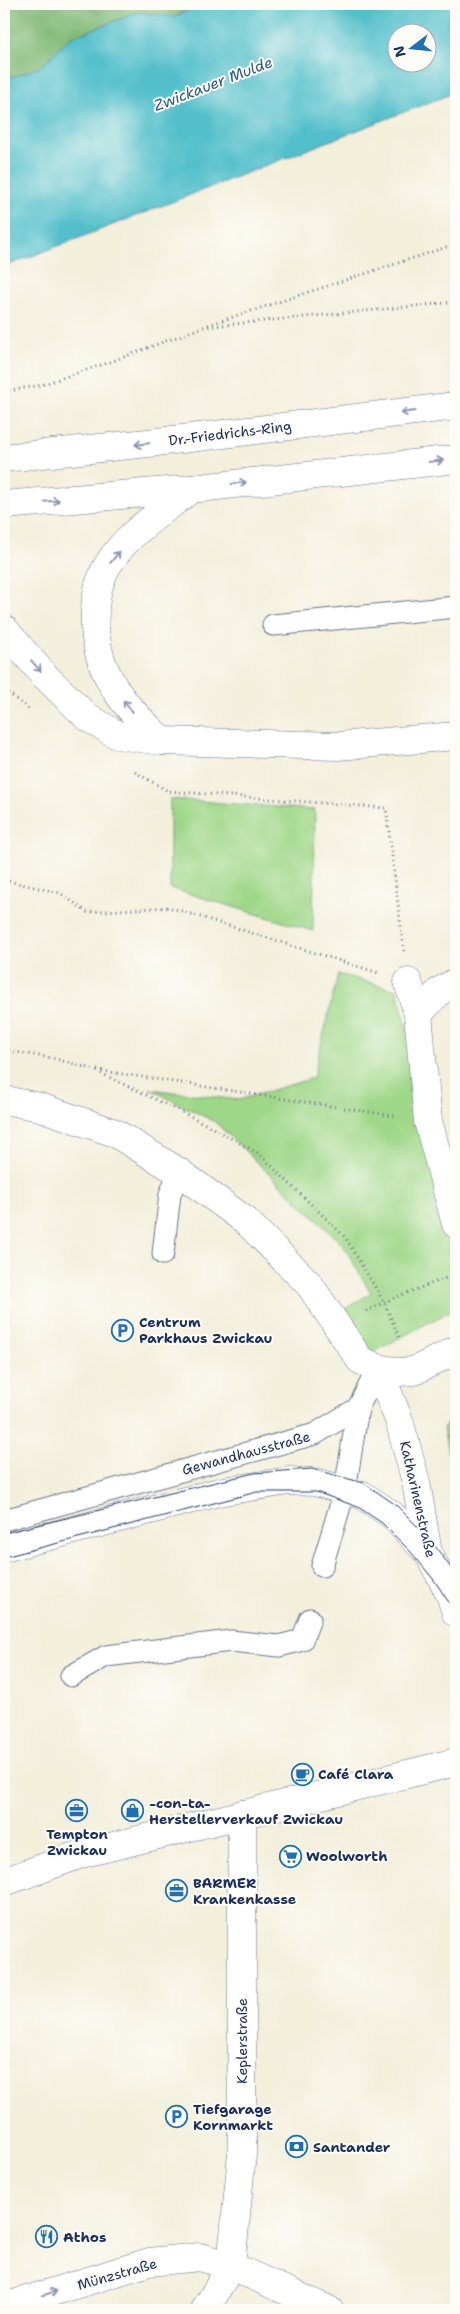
<svg xmlns="http://www.w3.org/2000/svg" width="460" height="2314" font-family="'Shantell Sans',sans-serif">
	<style>
		.green { fill: #9fd788; stroke: #5d8373 }
		.forest { fill: #7fb874; stroke: #4d7469 }
		.water { fill: #52bfcb; stroke: #367794; fill-rule: evenodd }
		.lines { fill: none; stroke-linecap: round; stroke-linejoin: round }
		.lane-casing { stroke: #67728a; stroke-width: 23 }
		.street-casing { stroke: #67728a; stroke-width: 29 }
		.primary-casing { stroke: #67728a; stroke-width: 29 }
		.path { stroke: #67728a; stroke-width: 3; stroke-dasharray: 1 4; stroke-linecap: butt }
		.lane { stroke: #fff; stroke-width: 21 }
		.street { stroke: #fff; stroke-width: 28 }
		.primary { stroke: #fff; stroke-width: 28 }
		.tram { stroke: #1b2f5e; stroke-width: 1 }
		.oneway { stroke: #8d97ae }
		.labels { text-anchor: middle; dominant-baseline: central; stroke-width: 4; stroke-linejoin: round; paint-order: stroke }
		.street-label { font-size: 14px; fill: #1b2f5e; stroke: #fdfcf7 }
		.poi-label { font-size: 14px; font-weight: bold; fill: #1b2f5e; stroke: #fdfcf7; text-anchor: start }
		.water-label { font-size: 15px; font-style: italic; fill: #2c5a7f; stroke: #fdfcf7 }
	</style>
	<rect width="100%" height="100%" fill="#fdfcf7"/>
	<filter id="ink" filterUnits="userSpaceOnUse"><feTurbulence type="fractalNoise" baseFrequency=".02" numOctaves="2"/><feDisplacementMap in="SourceGraphic" scale="10" xChannelSelector="R" yChannelSelector="G"/><feConvolveMatrix kernelMatrix="1 2 1 2 8 2 1 2 1" color-interpolation-filters="sRGB"/></filter>
	<filter id="wash" filterUnits="userSpaceOnUse"><feTurbulence type="fractalNoise" baseFrequency=".0096" numOctaves="4" result="noise"/><feDisplacementMap in="SourceGraphic" scale="20" xChannelSelector="R" yChannelSelector="G"/><feGaussianBlur stdDeviation="1.12" result="paint"/><feColorMatrix in="noise" values="0 0 0 0 0 0 0 0 0 0 0 0 0 0 0 0 0 1.4 0 .05"/><feComposite in="paint" operator="in"/></filter>
	<g filter="url(#wash)">
		<rect width="100%" height="100%" fill="#f3efdb"/>
		<g class="green">
			<polygon points="170,799 315,810 313,931 170,888"/>
			<polygon points="338,974 397,990 456,1214 456,1308 364,1357 340,1312 371,1293 343,1245 215,1122 150,1089 239,1100 313,1078"/>
			<polygon points="456,1413 456,1488 443,1428"/>
		</g>
		<polygon class="forest" points="4,4 199,4 175,17 138,12 70,38 40,67 4,80"/>
		<path class="water" d="M 199,4 L 456,4 L 456,92 L 4,267 L 4,80 L 40,67 L 70,38 L 139,12 L 175,17 ZM 398,32 L 428,32 L 428,62 L 398,62 Z"/>
	</g>
	<g filter="url(#ink)">
		<g class="lines">
			<defs>
				<g id="lane">
					<polyline points="273,625 456,607"/>
					<polyline points="163,1254 170,1194 179,1172"/>
					<polyline points="4,1520 315,1434 358,1408 378,1368"/>
					<polyline points="322,1566 345,1490 358,1408"/>
					<polyline points="71,1676 106,1656 231,1641 279,1646 302,1640 310,1619"/>
				</g>
				<g id="street">
					<polyline points="408,982 418,1014 428,1121 456,1224"/>
					<polyline points="418,1014 440,991 456,982"/>
					<polyline points="4,1100 40,1107 115,1133 179,1172 246,1221 309,1284 360,1360 378,1368 399,1372 414,1371 456,1350"/>
					<polyline points="378,1368 399,1420 416,1482 428,1553 450,1594 456,1613"/>
					<polyline points="4,1548 223,1491 289,1481 315,1482 362,1495 392,1515 428,1553"/>
					<polyline points="4,1882 81,1854 456,1762"/>
					<polyline points="231,2266 242,2154 242,1814"/>
					<polyline points="4,2307 149,2262 200,2257 231,2266 329,2310"/>
					<polyline points="205,2310 231,2266"/>
				</g>
				<g id="primary">
					<polyline points="4,458 148,443 456,406"/>
					<polyline points="4,505 191,489 456,459"/>
					<polyline points="4,629 43,674 86,716 117,735 162,741 338,746 456,736"/>
					<path d="M 162,741 C 143,722 122,704 110,680 C 91,646 88,593 111,560 C 130,531 165,510 191,489"/>
				</g>
			</defs>
			<use href="#lane" class="lane-casing"/>
			<use href="#street" class="street-casing"/>
			<use href="#primary" class="primary-casing"/>
			<g class="path">
				<polyline points="208,325 456,244"/>
				<polyline points="4,392 41,385 113,361 203,327 456,302"/>
				<polyline points="4,690 29,709"/>
				<polyline points="135,772 168,791 386,808 404,951"/>
				<polyline points="4,880 60,893 87,912 169,907 379,973"/>
				<polyline points="4,1050 52,1058 92,1069 194,1118 258,1153 345,1237 384,1302 400,1339"/>
				<polyline points="97,1070 395,1116"/>
				<polyline points="366,1311 384,1302 456,1274"/>
			</g>
			<use href="#lane" class="lane"/>
			<use href="#street" class="street"/>
			<use href="#primary" class="primary"/>
			<g class="tram">
				<polyline points="4,1533 254,1473 312,1469 364,1483 396,1505 430,1539 456,1575"/>
				<polyline points="4,1557 257,1492 316,1492 358,1507 382,1523 411,1552 434,1580 456,1613"/>
			</g>
		</g>
		<defs><path id="oneway-shaft" d="M-6 0H5M1.5-3L5.5 0L1.5 3" fill="none" stroke-width="1.6" stroke-linecap="round" stroke-linejoin="round" transform="scale(1.25)"/></defs>
		<g class="oneway">
			<use href="#oneway-shaft" transform="translate(408 412) rotate(173)"/>
			<use href="#oneway-shaft" transform="translate(142 444) rotate(174)"/>
			<use href="#oneway-shaft" transform="translate(436 461) rotate(-7)"/>
			<use href="#oneway-shaft" transform="translate(239 483) rotate(-7)"/>
			<use href="#oneway-shaft" transform="translate(52 501) rotate(-5)"/>
			<use href="#oneway-shaft" transform="translate(115 557) rotate(-51)"/>
			<use href="#oneway-shaft" transform="translate(36 666) rotate(49)"/>
			<use href="#oneway-shaft" transform="translate(128 706) rotate(-129)"/>
			<use href="#oneway-shaft" transform="translate(50 2293) rotate(-17)"/>
		</g>
	</g>
	<defs>
		<symbol id="parking-ring" viewBox="-11 -11 22 22"><circle r="9.5" fill="#fdfcf7" stroke="#1f6fb2" stroke-width="1.5"/><path d="M-3.5-5.5H1a3.5 3.5 0 0 1 0 7H-1V5.5H-3.5ZM-1-3.4V-.6H.8a1.4 1.4 0 0 0 0-2.8Z" fill="#1f6fb2"/></symbol>
		<symbol id="cafe-ring" viewBox="-11 -11 22 22"><circle r="9.5" fill="#fdfcf7" stroke="#1f6fb2" stroke-width="1.5"/><path d="M-5.5-4.5H6V0H3Q3 3.5 0 3.5H-2.5Q-5.5 3.5-5.5 0ZM3-3.2v2h1.7v-2ZM-6 4.5H4V6H-6Z" fill="#1f6fb2"/></symbol>
		<symbol id="office-ring" viewBox="-11 -11 22 22"><circle r="9.5" fill="#fdfcf7" stroke="#1f6fb2" stroke-width="1.5"/><path d="M-6-3h4V-5.5h4V-3h4V5H-6ZM-1-4.5V-3h2v-1.5ZM-6 0V1H6V0Z" fill="#1f6fb2"/></symbol>
		<symbol id="shop-ring" viewBox="-11 -11 22 22"><circle r="9.5" fill="#fdfcf7" stroke="#1f6fb2" stroke-width="1.5"/><path d="M-5-2.5h2.3a2.7 3.5 0 0 1 5.4 0H5L5.5 6h-11ZM-1.5-2.5h3a1.5 2.3 0 0 0-3 0Z" fill="#1f6fb2"/></symbol>
		<symbol id="supermarket-ring" viewBox="-11 -11 22 22"><circle r="9.5" fill="#fdfcf7" stroke="#1f6fb2" stroke-width="1.5"/><path d="M-6-5.5h2.5l.6 2H6L4.5 2H-2.5L-4.4-4H-6ZM-1.5 3.2a1.3 1.3 0 1 0 .1 0ZM3 3.2a1.3 1.3 0 1 0 .1 0Z" fill="#1f6fb2"/></symbol>
		<symbol id="bank-ring" viewBox="-11 -11 22 22"><circle r="9.5" fill="#fdfcf7" stroke="#1f6fb2" stroke-width="1.5"/><path d="M-6-4H6V4H-6ZM0-2.3a2.3 2.3 0 1 0 0 4.6a2.3 2.3 0 1 0 0-4.6Z" fill="#1f6fb2"/></symbol>
		<symbol id="restaurant-ring" viewBox="-11 -11 22 22"><circle r="9.5" fill="#fdfcf7" stroke="#1f6fb2" stroke-width="1.5"/><path d="M-5-6h1v4h1v-4h1v4h1v-4h1v5L-1.5 .5V6h-2V.5L-5-1ZM5-6V6H3V1.5H1.5Q1.5-4 5-6Z" fill="#1f6fb2"/></symbol>
	</defs>
	<g fill-rule="evenodd">
		<use href="#parking-ring" x="110" y="1318" width="25" height="25"/>
		<use href="#cafe-ring" x="290" y="1762" width="25" height="25"/>
		<use href="#office-ring" x="64" y="1798" width="25" height="25"/>
		<use href="#shop-ring" x="120" y="1798" width="25" height="25"/>
		<use href="#supermarket-ring" x="278" y="1844" width="25" height="25"/>
		<use href="#office-ring" x="164" y="1878" width="25" height="25"/>
		<use href="#parking-ring" x="164" y="2104" width="25" height="25"/>
		<use href="#bank-ring" x="284" y="2134" width="25" height="25"/>
		<use href="#restaurant-ring" x="34" y="2224" width="25" height="25"/>
	</g>
	<g class="labels">
		<g class="street-label">
			<text transform="translate(230 433) rotate(-7)">Dr.-Friedrichs-Ring</text>
			<text transform="translate(246 1453) rotate(-15)">Gewandhausstraße</text>
			<text transform="translate(418 1499) rotate(77)">Katharinenstraße</text>
			<text transform="translate(242 2041) rotate(-90)">Keplerstraße</text>
			<text transform="translate(117 2274) rotate(-16)">Münzstraße</text>
		</g>
		<g class="poi-label">
			<text x="139" y="1322">Centrum<tspan x="139" dy="16">Parkhaus Zwickau</tspan></text>
			<text x="318" y="1774">Café Clara</text>
			<text x="149" y="1803">-con-ta-<tspan x="149" dy="16">Herstellerverkauf Zwickau</tspan></text>
			<text x="77" y="1834" text-anchor="middle">Tempton<tspan x="77" dy="16">Zwickau</tspan></text>
			<text x="306" y="1856">Woolworth</text>
			<text x="193" y="1883">BARMER<tspan x="193" dy="16">Krankenkasse</tspan></text>
			<text x="193" y="2109">Tiefgarage<tspan x="193" dy="16">Kornmarkt</tspan></text>
			<text x="313" y="2147">Santander</text>
			<text x="63" y="2237">Athos</text>
		</g>
		<g class="water-label">
			<text transform="translate(213 84) rotate(-21)">Zwickauer Mulde</text>
		</g>
	</g>
	<rect width="460" height="2314" fill="none" stroke="#fdfcf7" stroke-width="20"/>
	<g transform="translate(412 48) rotate(254)"><circle r="24" fill="#fdfcf7" stroke="#a3aaba"/>
	<path d="M0-4L9 19L0 12L-9 19Z" fill="#1f6fb2"/>
	<text y="-8" font-size="14" font-weight="bold" text-anchor="middle" fill="#1b2f5e">N</text>
	</g>
</svg>
